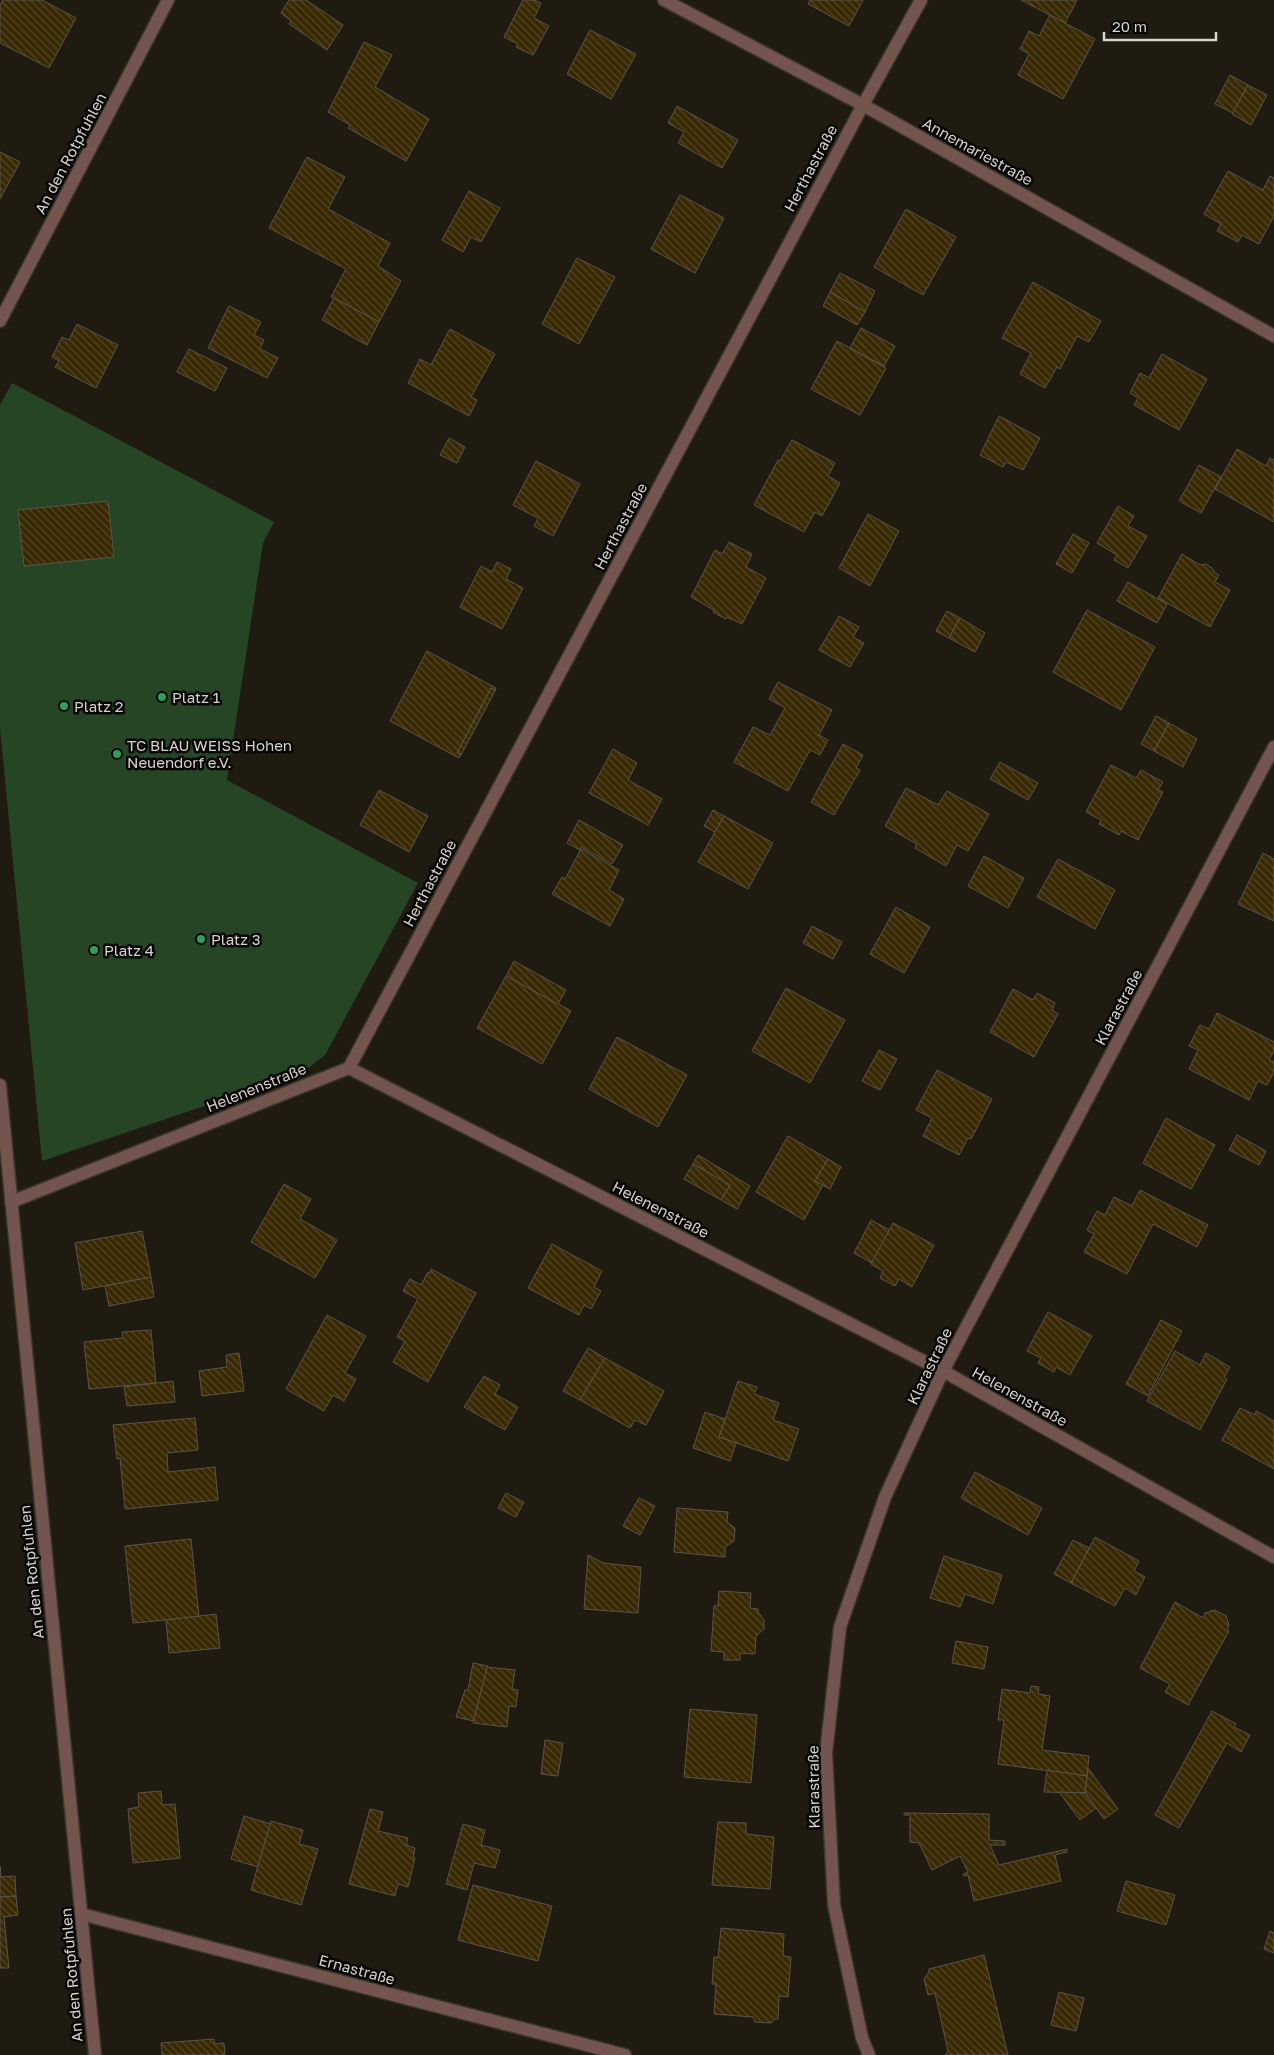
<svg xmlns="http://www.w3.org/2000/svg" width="1274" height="2055" font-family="'Golos Text',sans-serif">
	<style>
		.garden { fill: #254525 }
		.building { fill: url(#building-back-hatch); stroke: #5a5449 }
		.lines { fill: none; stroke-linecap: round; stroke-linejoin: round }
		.minor-casing { stroke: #39352b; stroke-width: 15 }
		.minor { stroke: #73544f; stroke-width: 12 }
		.leisure-dot { fill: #2e9e5b; stroke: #080604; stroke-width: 2 }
		.labels { text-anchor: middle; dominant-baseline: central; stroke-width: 5; stroke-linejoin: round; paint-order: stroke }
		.street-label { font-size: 15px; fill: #d6d3cc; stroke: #080604 }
		.poi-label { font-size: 15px; fill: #d6d3cc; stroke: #080604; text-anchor: start }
	</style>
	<defs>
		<pattern id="building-back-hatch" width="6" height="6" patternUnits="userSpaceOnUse" patternTransform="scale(1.25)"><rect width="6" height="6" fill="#382903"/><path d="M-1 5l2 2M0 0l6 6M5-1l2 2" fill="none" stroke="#544727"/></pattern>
	</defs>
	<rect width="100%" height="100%" fill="#201b11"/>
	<polygon class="garden" points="12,383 274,522 263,543 227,780 418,883 325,1055 302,1073 42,1161 0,728 0,405"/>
	<g class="building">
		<polygon points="3,0 42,0 76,18 49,68 0,43 0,5"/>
		<polygon points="289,0 306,0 343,25 327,50 289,24 291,21 281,13"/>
		<polygon points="523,0 534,0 541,3 534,18 549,26 533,55 516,47 518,44 504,37"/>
		<polygon points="810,0 863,0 849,26 808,4"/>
		<polygon points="1021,0 1077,0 1065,23"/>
		<polygon points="1050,15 1095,39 1063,99 1018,75 1029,54 1020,49 1029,31 1039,36"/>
		<polygon points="590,30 636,54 611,99 567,74"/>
		<polygon points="364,42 392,55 375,87 429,119 406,161 348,128 350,125 328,112"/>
		<polygon points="1230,75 1248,85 1233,113 1215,104"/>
		<polygon points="1248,85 1267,95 1251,125 1232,114"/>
		<polygon points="677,106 738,140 722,168 678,143 684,132 668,123"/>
		<polygon points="0,152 20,162 0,199"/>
		<polygon points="307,157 345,177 328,209 390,243 378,266 401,281 379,322 331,297 346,269 269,228"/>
		<polygon points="1228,171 1263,190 1270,176 1274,178 1274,216 1259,244 1242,235 1238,242 1217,231 1221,224 1204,214"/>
		<polygon points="469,191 500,208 481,242 471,237 463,252 442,240"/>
		<polygon points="680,195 724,218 695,273 651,249"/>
		<polygon points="906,209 956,237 923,295 874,267"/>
		<polygon points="577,258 615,277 579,344 542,324"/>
		<polygon points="840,273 875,291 865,312 830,292"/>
		<polygon points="1033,282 1101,321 1089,342 1077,336 1060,369 1057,367 1045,388 1020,374 1031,353 1002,338"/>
		<polygon points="830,292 865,312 857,325 823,306"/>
		<polygon points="334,298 379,322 367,345 322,320"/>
		<polygon points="229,306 261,322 254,335 264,340 260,349 278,358 267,378 208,348"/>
		<polygon points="77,324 118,345 96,388 55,367 59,361 52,357 62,337 69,340"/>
		<polygon points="861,328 895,346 884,366 850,348"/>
		<polygon points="450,329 495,354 471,397 477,400 469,416 408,383 420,359 431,365"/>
		<polygon points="837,341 886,368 860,415 811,389"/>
		<polygon points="189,349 227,368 215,391 177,372"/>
		<polygon points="1162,354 1207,379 1179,430 1134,405 1138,398 1130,393 1140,373 1149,378"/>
		<polygon points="999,416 1040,438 1023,470 1006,462 1003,467 980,455"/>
		<polygon points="449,438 465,447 457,463 440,455"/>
		<polygon points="792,440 835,463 828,476 840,483 822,516 815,512 804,532 754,505 778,460 780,461"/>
		<polygon points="1237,449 1266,466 1270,458 1274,460 1274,522 1215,489"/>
		<polygon points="536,461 580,484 553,536 534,526 538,518 513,505"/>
		<polygon points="1199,465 1221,477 1201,513 1179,501"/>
		<polygon points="108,501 114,557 24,566 18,510"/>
		<polygon points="1118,506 1134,516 1128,526 1147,536 1128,568 1114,560 1117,555 1097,543"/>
		<polygon points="868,514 899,531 870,586 839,568"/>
		<polygon points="1073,534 1089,543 1072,573 1056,564"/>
		<polygon points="729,542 752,554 746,567 766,578 742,624 727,617 726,619 713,612 714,610 691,597 715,550 722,554"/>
		<polygon points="1182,554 1200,565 1206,564 1212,568 1215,573 1219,575 1215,582 1230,590 1210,627 1158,598"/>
		<polygon points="497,562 511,569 506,579 523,588 502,629 460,607 481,566 492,572"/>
		<polygon points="1128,582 1167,604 1157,623 1117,601"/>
		<polygon points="1087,610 1155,647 1121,710 1053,672"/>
		<polygon points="947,611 960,618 949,638 936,631"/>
		<polygon points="839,616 859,627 853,637 864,643 850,667 819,650"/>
		<polygon points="960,618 985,633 975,652 949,638"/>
		<polygon points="427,651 496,688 495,691 491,688 457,753 461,755 459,758 390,721"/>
		<polygon points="778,682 832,710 819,735 828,740 820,755 810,750 788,791 734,762 753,727 770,735 785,708 769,699"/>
		<polygon points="491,688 495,691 461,755 457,753"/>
		<polygon points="1156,716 1169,723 1154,751 1141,744"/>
		<polygon points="1169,723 1197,739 1183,767 1154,751"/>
		<polygon points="843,744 863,755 856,768 860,770 834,815 811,802"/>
		<polygon points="613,749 637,763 628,780 662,799 648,825 589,793"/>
		<polygon points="1000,762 1038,783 1028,800 990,779"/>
		<polygon points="1111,765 1136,778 1141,770 1163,782 1158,790 1163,792 1138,840 1121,831 1119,835 1099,824 1101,820 1086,812"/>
		<polygon points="906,788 938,805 947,791 989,814 968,851 957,845 946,866 915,848 917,844 885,826"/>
		<polygon points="379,790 428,816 409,852 360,825"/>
		<polygon points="713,810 724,816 715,832 704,826"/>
		<polygon points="724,816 773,843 748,889 698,862"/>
		<polygon points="579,820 623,845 612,864 581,847 580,850 567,843"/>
		<polygon points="581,849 619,870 609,890 624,899 610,926 552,894 562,877 565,879"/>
		<polygon points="1263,853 1274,859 1274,921 1238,904"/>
		<polygon points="984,856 1024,878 1008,908 968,886"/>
		<polygon points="1058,859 1115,890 1095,929 1037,897"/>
		<polygon points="896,907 930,927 904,973 870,954"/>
		<polygon points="812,926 842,942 833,959 803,943"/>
		<polygon points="514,961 566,990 558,1004 506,976"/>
		<polygon points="506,976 571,1011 542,1064 477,1028"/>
		<polygon points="786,988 845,1020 810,1083 752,1051"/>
		<polygon points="1013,989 1033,1000 1037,993 1055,1003 1052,1010 1058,1014 1034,1057 990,1032"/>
		<polygon points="1217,1013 1274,1042 1274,1051 1269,1060 1274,1062 1274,1072 1267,1085 1258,1081 1249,1100 1189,1069 1198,1050 1189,1046 1200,1025 1209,1029"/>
		<polygon points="617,1037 687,1075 658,1127 589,1089"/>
		<polygon points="879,1050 897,1059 880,1090 862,1081"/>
		<polygon points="937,1070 992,1099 971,1139 968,1138 959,1155 923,1136 932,1118 916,1110"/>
		<polygon points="1166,1118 1215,1145 1191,1189 1143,1163"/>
		<polygon points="1237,1135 1266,1151 1259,1165 1229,1150"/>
		<polygon points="788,1136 828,1159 815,1181 823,1185 804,1220 756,1192"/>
		<polygon points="698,1155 750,1186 737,1209 721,1200 730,1185 693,1164"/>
		<polygon points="828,1159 841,1167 830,1189 815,1181"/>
		<polygon points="693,1164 730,1185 721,1200 684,1179"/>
		<polygon points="284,1184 311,1199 300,1219 337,1240 315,1278 251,1242"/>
		<polygon points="1140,1190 1208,1225 1197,1247 1153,1224 1127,1274 1084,1252 1094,1234 1087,1230 1097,1211 1105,1215 1114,1197 1132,1206"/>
		<polygon points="871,1220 890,1230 872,1263 854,1253"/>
		<polygon points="893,1223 934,1245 912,1287 899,1279 895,1286 880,1278 883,1271 871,1264"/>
		<polygon points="142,1231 151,1277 83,1290 75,1243"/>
		<polygon points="552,1244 602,1271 594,1287 601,1291 591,1309 584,1305 579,1315 528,1288"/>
		<polygon points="431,1269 476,1293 428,1382 393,1362 405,1341 397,1337 418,1299 403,1291 410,1279 421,1285 428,1272 430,1273"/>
		<polygon points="151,1277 154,1297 109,1306 105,1286"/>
		<polygon points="1048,1312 1092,1336 1070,1375 1056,1367 1054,1372 1038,1363 1041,1358 1027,1351"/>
		<polygon points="327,1315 366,1336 345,1373 356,1379 344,1401 333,1395 324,1411 286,1389"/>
		<polygon points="1161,1320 1182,1331 1148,1396 1126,1384"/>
		<polygon points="151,1330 156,1383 89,1389 84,1342 123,1338 122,1332"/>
		<polygon points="588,1348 605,1358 580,1400 563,1391"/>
		<polygon points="1175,1351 1200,1365 1206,1353 1230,1367 1224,1377 1227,1379 1200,1430 1147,1401"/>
		<polygon points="239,1353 244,1391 202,1396 199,1371 227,1367 226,1355"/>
		<polygon points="605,1358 664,1391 646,1425 635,1420 630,1428 580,1400"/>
		<polygon points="484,1376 500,1385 495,1394 518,1407 505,1430 464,1407"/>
		<polygon points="173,1381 175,1402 127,1406 124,1387"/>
		<polygon points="738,1381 757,1387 754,1394 779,1403 773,1420 799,1429 788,1461 719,1437"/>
		<polygon points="1240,1408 1255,1415 1256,1411 1274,1421 1274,1469 1222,1440"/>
		<polygon points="705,1412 725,1419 719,1437 736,1443 730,1461 693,1448"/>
		<polygon points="195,1418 198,1450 167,1453 168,1472 215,1467 218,1500 125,1509 120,1458 117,1459 113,1425"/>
		<polygon points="975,1472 1042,1508 1028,1535 961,1498"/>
		<polygon points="506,1493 524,1502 516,1517 498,1508"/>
		<polygon points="639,1498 655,1506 640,1535 623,1526"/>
		<polygon points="677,1508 728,1512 727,1522 735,1528 734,1541 725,1547 725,1557 674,1552"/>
		<polygon points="1095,1537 1139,1561 1134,1571 1145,1577 1136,1595 1125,1588 1115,1606 1071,1583"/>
		<polygon points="191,1539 199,1617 133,1623 125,1546"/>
		<polygon points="1073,1540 1089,1548 1071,1583 1054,1574"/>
		<polygon points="588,1555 603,1563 641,1567 638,1613 584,1609"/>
		<polygon points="944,1556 1002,1575 993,1604 965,1594 960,1607 930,1598"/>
		<polygon points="719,1591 751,1593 750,1608 758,1609 758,1612 764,1620 764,1629 756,1636 755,1654 740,1653 740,1660 724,1660 724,1652 711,1651 714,1606 718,1606"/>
		<polygon points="1175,1602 1203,1618 1205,1613 1215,1610 1226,1616 1229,1625 1227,1630 1229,1631 1188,1705 1165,1692 1170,1684 1140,1668"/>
		<polygon points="216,1614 220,1648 169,1653 166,1620"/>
		<polygon points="956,1641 988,1647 984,1669 952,1663"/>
		<polygon points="473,1663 488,1666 474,1721 456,1717 465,1690 468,1690"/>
		<polygon points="487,1667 515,1670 512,1689 518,1690 516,1707 509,1706 507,1727 473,1723"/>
		<polygon points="1031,1686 1039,1687 1038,1694 1050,1696 1042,1750 1089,1756 1087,1776 998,1764 1004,1720 998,1720 1002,1689 1030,1693"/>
		<polygon points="690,1709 757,1715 751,1783 684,1777"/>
		<polygon points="1212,1711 1236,1724 1234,1727 1250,1735 1241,1752 1227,1743 1179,1828 1155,1815"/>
		<polygon points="545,1740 563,1743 558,1776 541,1774"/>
		<polygon points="1088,1768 1118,1809 1104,1819 1085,1793"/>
		<polygon points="1047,1770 1087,1776 1085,1793 1044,1792"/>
		<polygon points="161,1791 162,1805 175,1804 180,1858 133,1863 128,1809 139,1807 138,1793"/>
		<polygon points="1059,1792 1085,1793 1096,1808 1080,1820"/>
		<polygon points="370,1809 383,1812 378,1831 408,1838 406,1845 415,1848 413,1858 415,1858 408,1887 398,1884 395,1896 349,1884"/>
		<polygon points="904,1813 989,1814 989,1840 1005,1841 1005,1845 990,1845 999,1865 1067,1849 1067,1852 1055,1855 1061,1881 974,1901 968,1875 964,1876 963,1874 968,1872 960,1856 932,1870 919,1843 910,1842 910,1815 904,1815"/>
		<polygon points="244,1816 271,1824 258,1867 231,1859"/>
		<polygon points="271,1821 303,1830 299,1844 318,1849 301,1905 251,1890"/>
		<polygon points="718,1822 746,1823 746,1834 774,1837 770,1889 712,1885"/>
		<polygon points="463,1824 485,1830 481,1845 500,1850 495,1868 474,1863 467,1890 446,1884"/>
		<polygon points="0,1866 1,1877 15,1876 16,1896 0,1897"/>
		<polygon points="1126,1881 1175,1895 1166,1925 1117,1911"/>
		<polygon points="473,1885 552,1906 538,1961 458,1940"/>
		<polygon points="16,1896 18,1915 4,1917 9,1968 0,1968 0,1897"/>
		<polygon points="721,1928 784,1934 783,1956 791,1957 788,1997 779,1996 778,2019 775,2019 771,2023 755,2022 753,2017 714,2014 716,1984 712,1984 714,1957 718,1958"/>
		<polygon points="1270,1931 1274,1933 1274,1953 1264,1949"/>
		<polygon points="984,1955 1008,2055 945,2055 948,2051 935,1993 928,1995 924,1979 929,1972 929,1969"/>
		<polygon points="1059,1992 1084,1998 1076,2031 1051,2025"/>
		<polygon points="214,2039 215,2044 224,2043 225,2055 162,2055 161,2043"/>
	</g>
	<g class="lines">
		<defs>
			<g id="minor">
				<polyline points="664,0 863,105 1274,336"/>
				<polyline points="0,321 168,0"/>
				<polyline points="349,1068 863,105 921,0"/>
				<polyline points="0,1085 95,2055"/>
				<polyline points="11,1202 349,1068 943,1371 1274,1557"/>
				<polyline points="81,1914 625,2055"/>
				<polyline points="869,2055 862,2038 834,1905 826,1753 840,1627 885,1497 943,1371 1274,747"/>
			</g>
		</defs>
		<use href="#minor" class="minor-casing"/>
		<use href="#minor" class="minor"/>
	</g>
	<g class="leisure-dot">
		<circle cx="162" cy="697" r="5"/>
		<circle cx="64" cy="706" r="5"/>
		<circle cx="117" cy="754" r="5"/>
		<circle cx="201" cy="939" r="5"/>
		<circle cx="94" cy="950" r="5"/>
	</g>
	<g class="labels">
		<g class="street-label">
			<text transform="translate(978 151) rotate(29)">Annemariestraße</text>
			<text transform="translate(70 153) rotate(-62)">An den Rotpfuhlen</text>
			<text transform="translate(810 168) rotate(-62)">Herthastraße</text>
			<text transform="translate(620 526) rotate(-62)">Herthastraße</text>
			<text transform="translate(429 883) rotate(-62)">Herthastraße</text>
			<text transform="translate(1118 1007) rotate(-62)">Klarastraße</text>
			<text transform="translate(256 1087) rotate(-22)">Helenenstraße</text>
			<text transform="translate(661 1209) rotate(27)">Helenenstraße</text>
			<text transform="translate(929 1366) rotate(-64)">Klarastraße</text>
			<text transform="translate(1020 1396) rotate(29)">Helenenstraße</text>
			<text transform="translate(31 1572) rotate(-96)">An den Rotpfuhlen</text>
			<text transform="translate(813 1787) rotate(-91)">Klarastraße</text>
			<text transform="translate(357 1969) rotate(15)">Ernastraße</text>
			<text transform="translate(71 1975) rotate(-95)">An den Rotpfuhlen</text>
		</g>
		<g class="poi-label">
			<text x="172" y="697">Platz 1</text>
			<text x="74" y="706">Platz 2</text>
			<text x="127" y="745">TC BLAU WEISS Hohen<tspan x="127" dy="17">Neuendorf e.V.</tspan></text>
			<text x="211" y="939">Platz 3</text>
			<text x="104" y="950">Platz 4</text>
		</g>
	</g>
	<path d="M1104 32v8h112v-8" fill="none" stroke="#d6d3cc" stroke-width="2.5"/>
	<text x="1112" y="32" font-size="15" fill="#d6d3cc" stroke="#080604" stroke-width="4" paint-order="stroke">20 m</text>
</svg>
